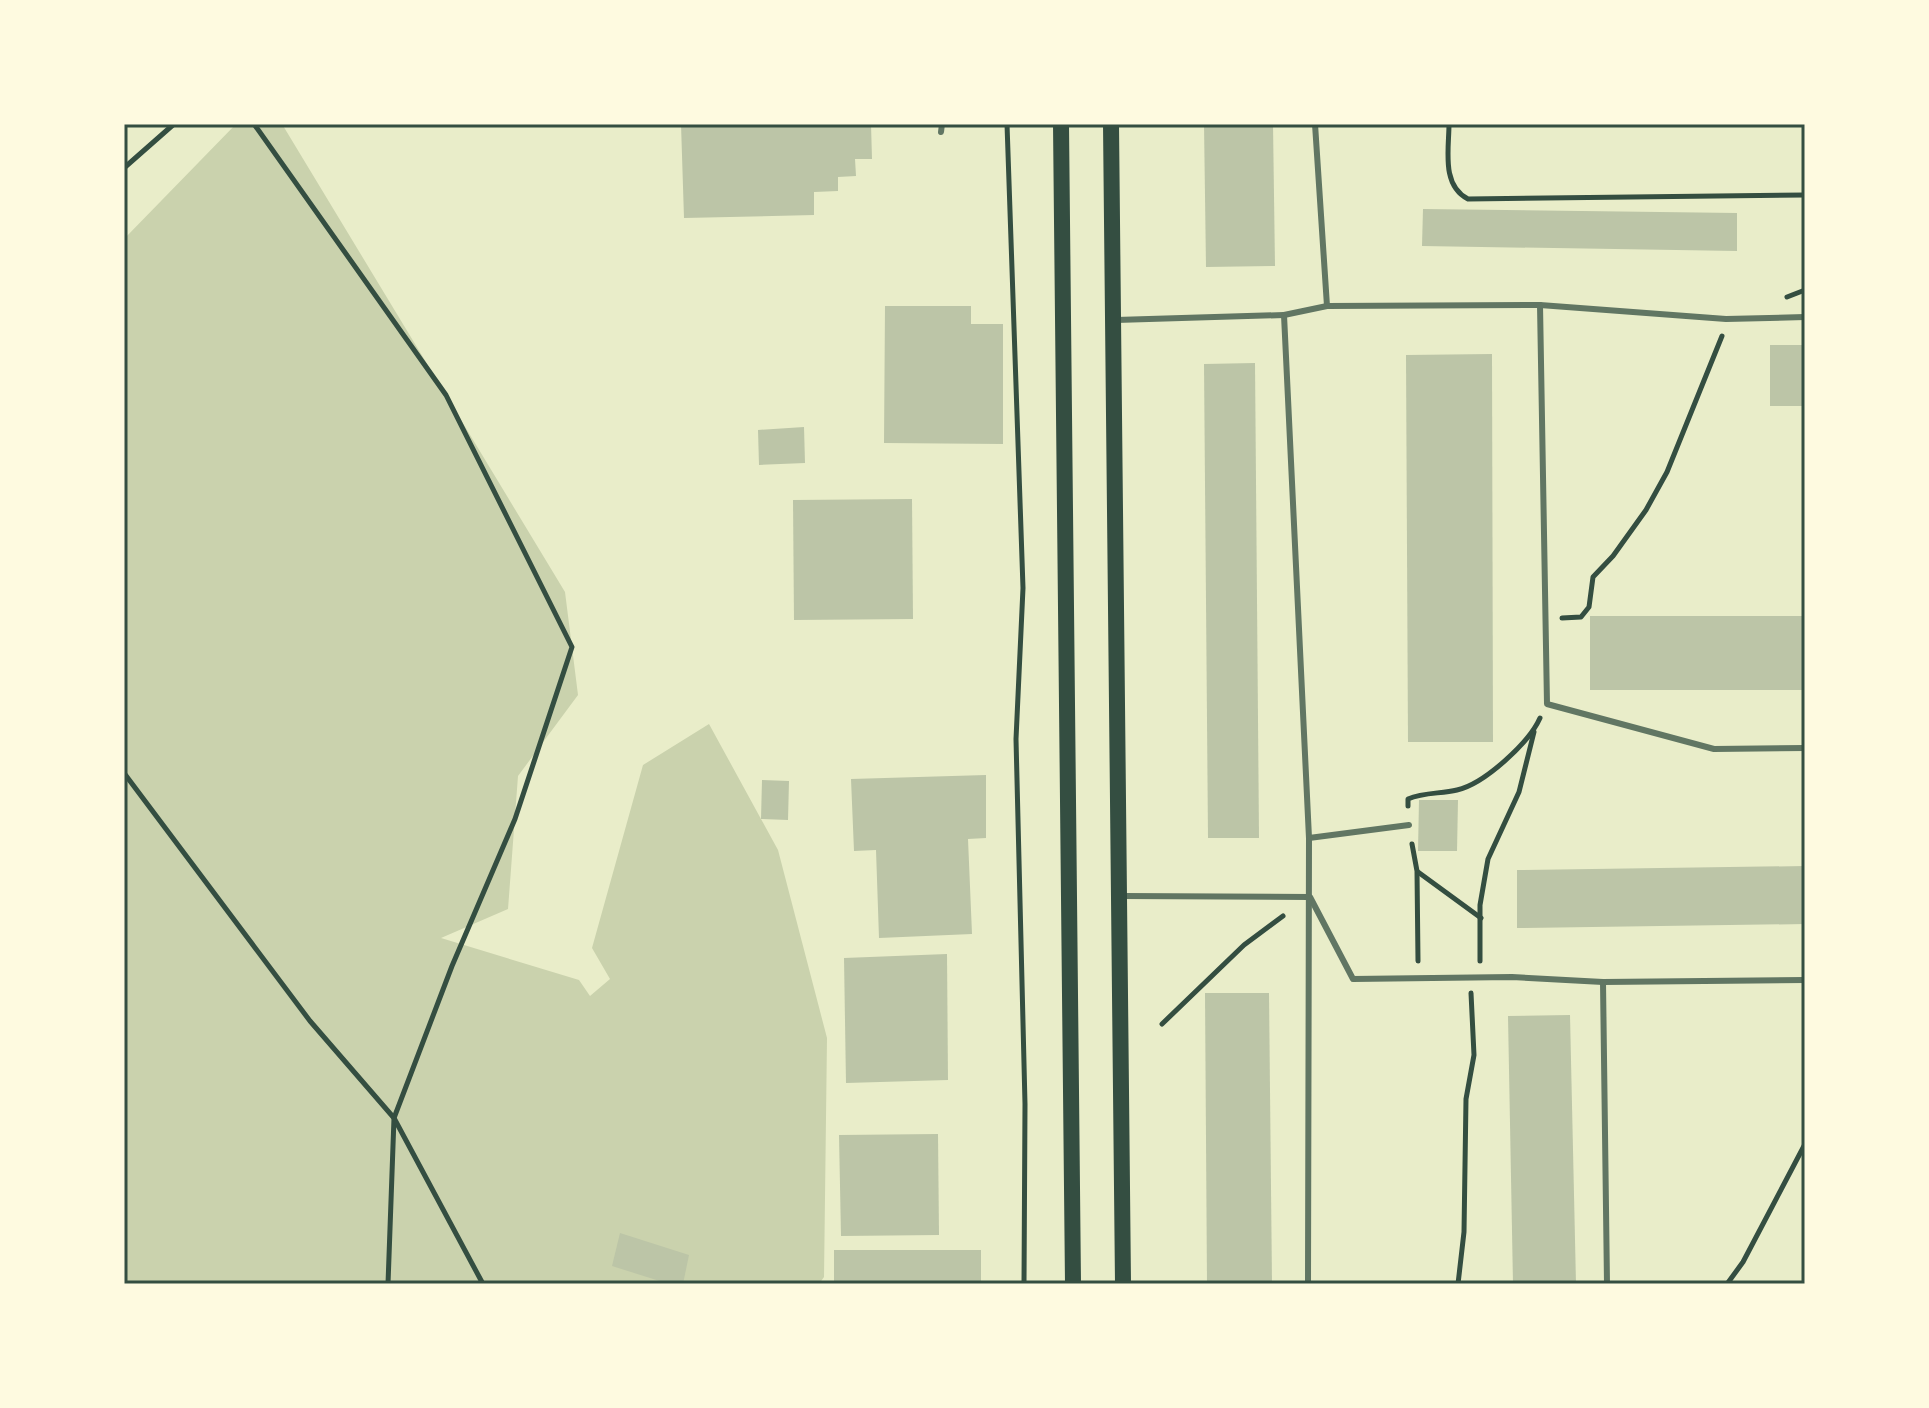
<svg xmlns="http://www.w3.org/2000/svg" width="1929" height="1408" font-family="'Alegreya Sans',sans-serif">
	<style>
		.green { fill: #cad2ad }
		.building { fill: #bcc5a7 }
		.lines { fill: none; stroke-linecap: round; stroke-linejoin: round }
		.path { stroke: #344e41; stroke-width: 5 }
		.service { stroke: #617663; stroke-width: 6 }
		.secondary { stroke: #344e41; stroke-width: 16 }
		.neatline { fill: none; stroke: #344e41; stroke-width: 3 }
	</style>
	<rect width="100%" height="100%" fill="#e9edc9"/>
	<polygon class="green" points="236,124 282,124 565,592 578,695 518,776 508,909 441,938 579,980 590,996 610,979 592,948 643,765 709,724 778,850 827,1038 824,1277 819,1284 124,1284 124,239"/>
	<g class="building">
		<polygon points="681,124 871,124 872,159 855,159 856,176 838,177 838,191 814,192 814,215 684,218"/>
		<polygon points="1204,124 1273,124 1275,266 1206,267"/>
		<polygon points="1423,209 1737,213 1737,251 1422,246"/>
		<polygon points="885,306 971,306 971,324 1003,324 1003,444 884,443"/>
		<rect x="1770" y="345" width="35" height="61"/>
		<polygon points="1492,354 1493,742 1408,742 1406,355"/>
		<polygon points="1255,363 1259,838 1208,838 1204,364"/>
		<polygon points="804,427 805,463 759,465 758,430"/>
		<polygon points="912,499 913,619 794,620 793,500"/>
		<rect x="1590" y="616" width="215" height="74"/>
		<polygon points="986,775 986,838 968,839 972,934 879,938 876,850 854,851 851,779"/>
		<polygon points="762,780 789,781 788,820 761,819"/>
		<polygon points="1419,800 1458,800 1457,851 1418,851"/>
		<polygon points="1805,866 1805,924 1517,928 1517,870"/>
		<polygon points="947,954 948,1080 846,1083 844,958"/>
		<polygon points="1205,993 1269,993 1272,1284 1207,1284"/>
		<polygon points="1570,1015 1576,1284 1513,1284 1508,1016"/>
		<polygon points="938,1134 939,1235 841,1236 839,1135"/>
		<polygon points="620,1233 689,1255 683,1284 669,1284 612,1266"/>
		<rect x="834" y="1250" width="147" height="34"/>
	</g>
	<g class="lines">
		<g class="path">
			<polyline points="254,124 446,395 572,647 515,819 452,966 394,1118 388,1284"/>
			<polyline points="1007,124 1023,588 1016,739 1025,1104 1024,1284"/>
			<path d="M 1449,124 C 1449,149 1441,185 1468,199 L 1805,195"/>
			<polyline points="124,168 174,124"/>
			<polyline points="1787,297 1805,290"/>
			<polyline points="1562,618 1581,617 1589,607 1593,577 1613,556 1646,510 1667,472 1722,336"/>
			<polyline points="124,773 310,1021 394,1118 483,1284"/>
			<path d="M 1408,806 L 1408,799 C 1424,792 1441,794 1457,790 C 1484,784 1529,743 1540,718"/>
			<polyline points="1412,844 1417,871 1418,961"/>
			<polyline points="1418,872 1481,918"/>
			<polyline points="1480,961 1480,905 1488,859 1519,792 1534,732"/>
			<polyline points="1162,1024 1244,945 1283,916"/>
			<polyline points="1458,1284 1464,1232 1466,1099 1474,1055 1471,993"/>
			<polyline points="1727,1284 1743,1262 1805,1144"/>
		</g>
		<g class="service">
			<polyline points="1315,124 1327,306"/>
			<polyline points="941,132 942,124"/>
			<polyline points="1540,305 1547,704 1714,749 1805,748"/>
			<polyline points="1116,320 1284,315"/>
			<polyline points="1309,838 1409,825"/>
			<polyline points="1123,896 1310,897 1353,979 1512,977 1603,982"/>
			<polyline points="1308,1284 1309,838 1284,315 1327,306 1540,305 1726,319 1805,317"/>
			<polyline points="1607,1284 1603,982 1805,980"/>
		</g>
		<g class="secondary">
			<polyline points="1061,124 1073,1284"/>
			<polyline points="1111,124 1123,1284"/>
		</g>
	</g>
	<rect width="1929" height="1408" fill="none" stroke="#fefae0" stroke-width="252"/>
	<rect x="126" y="126" width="1677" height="1156" class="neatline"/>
</svg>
